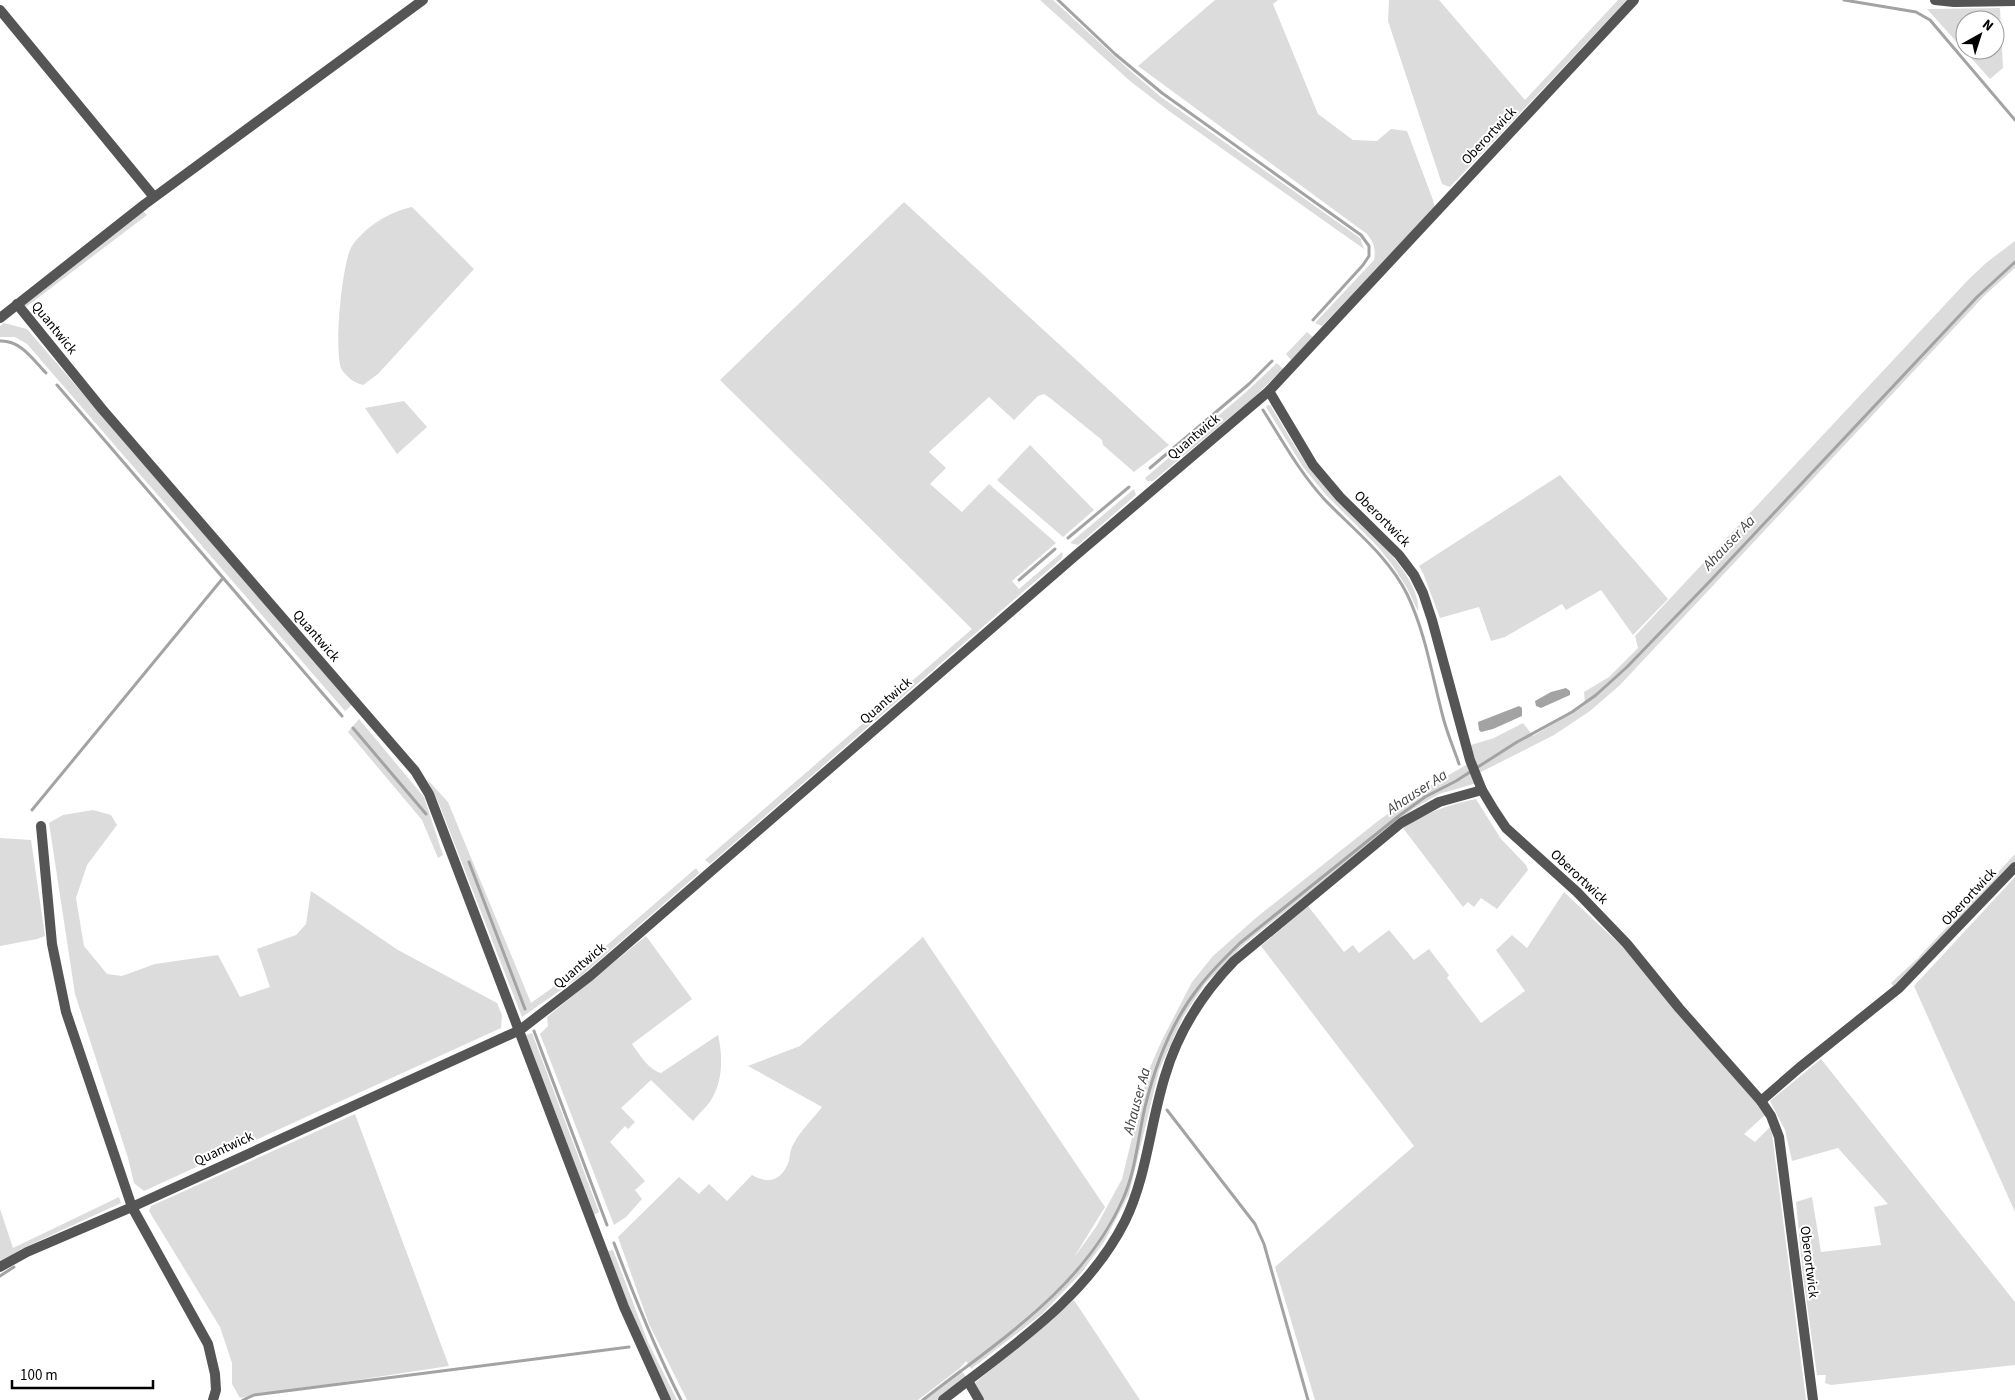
<svg xmlns="http://www.w3.org/2000/svg" width="2015" height="1400" font-family="'Source Sans 3',sans-serif">
	<style>
		.green { fill: #dcdcdc; fill-rule: evenodd }
		.water { fill: #a3a3a3 }
		.lines { fill: none; stroke-linecap: round; stroke-linejoin: round }
		.stream { stroke: #a3a3a3; stroke-width: 3 }
		.street { stroke: #555; stroke-width: 10 }
		.labels { text-anchor: middle; dominant-baseline: central; stroke-width: 4; stroke-linejoin: round; paint-order: stroke }
		.street-label { font-size: 14px; fill: #000; stroke: #fff }
		.water-label { font-size: 15px; font-style: italic; fill: #444; stroke: #fff }
	</style>
	<rect width="100%" height="100%" fill="#fff"/>
	<g class="green">
		<polygon points="1040,0 1053,0 1126,67 1161,97 1360,238 1364,249 1169,111 1130,81"/>
		<path d="M 1215,0 L 1278,0 L 1273,4 L 1318,114 L 1353,140 L 1377,141 L 1391,129 L 1407,131 L 1433,200 L 1435,208 L 1322,326 L 1315,323 L 1374,260 C 1376,249 1374,243 1367,234 L 1138,66 Z"/>
		<polygon points="1389,0 1439,0 1525,100 1618,0 1627,0 1450,187 1442,184 1388,21"/>
		<path d="M 2000,8 L 2003,68 L 1990,79 L 1927,9 ZM 1965,20 L 1995,20 L 1995,50 L 1965,50 Z"/>
		<polygon points="904,202 1169,445 1134,472 1103,445 1102,440 1050,398 1044,394 1038,396 1014,420 989,397 929,452 946,468 930,484 962,512 989,484 1056,543 1012,581 1019,589 1062,552 1063,555 1061,559 710,864 705,860 972,629 720,380"/>
		<path d="M 412,207 L 474,269 L 378,374 L 363,385 C 354,383 347,377 342,370 C 333,356 342,260 352,246 C 366,226 389,212 412,207 Z"/>
		<polygon points="142,210 147,215 26,307 23,303"/>
		<polygon points="2015,241 2015,268 1985,295 1620,685 1590,711 1554,735 1479,773 1471,745 1494,738 1523,723 1533,736 1585,705 1584,692 1609,677 1638,648 1635,636 1968,280 1986,263"/>
		<polygon points="4,323 27,329 352,705 345,711 27,344 15,337 0,337 0,326"/>
		<polygon points="1307,332 1313,337 1291,360 1286,354"/>
		<polygon points="1277,363 1283,369 1252,399 1153,481 1147,481 1145,478 1246,392"/>
		<polygon points="404,401 427,427 397,454 365,408"/>
		<path d="M 1268,405 L 1270,405 C 1282,424 1293,445 1307,464 C 1332,498 1423,569 1418,611 L 1407,588 L 1393,566 L 1378,547 L 1326,495 L 1303,467 L 1266,407 Z"/>
		<polygon points="1030,445 1094,510 1063,537 997,480"/>
		<polygon points="1560,475 1668,599 1633,635 1601,590 1566,610 1562,604 1505,637 1491,641 1479,607 1440,618 1423,573 1419,566"/>
		<polygon points="1134,489 1136,495 1078,545 1070,543"/>
		<polygon points="359,719 424,797 443,855 438,858 422,820 348,732"/>
		<path d="M 1468,764 L 1477,783 L 1439,794 L 1413,809 L 1243,945 L 1205,984 L 1183,1017 L 1159,1070 L 1129,1194 L 1104,1242 L 1082,1272 L 1042,1314 L 971,1369 L 966,1361 L 960,1368 L 918,1400 L 687,1400 L 649,1324 L 618,1237 L 679,1177 L 699,1194 L 709,1184 L 727,1201 L 752,1175 C 770,1185 782,1180 789,1161 C 790,1156 790,1150 793,1145 C 799,1132 813,1119 822,1107 L 748,1066 L 800,1046 L 923,937 L 1105,1207 L 1073,1259 L 1096,1227 L 1122,1179 L 1148,1072 L 1162,1040 L 1192,982 L 1213,956 L 1257,917 L 1378,821 L 1417,793 Z"/>
		<polygon points="427,779 448,802 531,1003 584,965 696,868 699,873 581,976 522,1017 439,804"/>
		<path d="M 1476,799 L 1501,839 L 1526,865 L 1528,870 L 1497,909 L 1481,898 L 1474,907 L 1468,902 L 1463,907 L 1403,828 C 1430,811 1445,806 1476,799 Z"/>
		<polygon points="93,810 111,815 117,825 87,865 76,898 84,946 107,974 122,976 155,964 218,955 240,997 270,987 257,949 296,935 306,924 311,891 398,950 497,1003 502,1015 501,1028 144,1191 134,1183 128,1158 75,994 49,823 63,815"/>
		<polygon points="0,838 31,840 45,936 37,939 0,946"/>
		<polygon points="2015,854 2015,863 1894,987 1891,983 1917,959"/>
		<polygon points="2015,877 2015,1212 1914,986"/>
		<polygon points="1564,892 1626,950 1766,1112 1764,1116 1744,1134 1755,1142 1771,1126 1806,1400 1315,1400 1275,1267 1414,1146 1261,946 1308,906 1344,952 1353,945 1359,953 1389,930 1414,960 1429,949 1449,975 1447,978 1481,1023 1525,991 1496,950 1512,935 1527,948"/>
		<path d="M 646,936 L 692,999 L 632,1044 C 639,1054 649,1070 661,1073 L 718,1035 C 723,1056 723,1081 711,1100 C 706,1108 698,1114 693,1121 L 651,1080 L 621,1108 L 635,1122 L 628,1129 L 625,1126 L 610,1142 L 645,1181 L 635,1190 L 642,1199 L 626,1217 L 614,1225 L 540,1034 L 548,1026 L 547,1017 Z"/>
		<polygon points="532,1033 599,1212 594,1215 526,1035"/>
		<polygon points="1821,1059 2015,1302 2015,1365 1831,1385 1825,1383 1826,1375 1817,1375 1803,1276 1796,1202 1812,1197 1821,1252 1881,1245 1874,1207 1888,1204 1838,1148 1792,1161 1785,1130 1770,1101"/>
		<polygon points="355,1114 449,1366 240,1398 232,1384 232,1363 220,1327 149,1211 151,1206"/>
		<polygon points="119,1197 121,1203 21,1249 0,1262 0,1209 13,1248"/>
		<polygon points="613,1250 648,1342 677,1400 671,1400 639,1333 607,1251"/>
		<polygon points="1074,1300 1140,1400 984,1400 975,1383"/>
		<polygon points="960,1369 967,1378 939,1400 920,1400"/>
	</g>
	<g class="water">
		<polygon points="1566,688 1570,691 1570,695 1541,708 1536,706 1535,701 1551,692"/>
		<polygon points="1519,706 1522,708 1522,716 1493,729 1481,732 1479,730 1478,722"/>
	</g>
	<g class="lines">
		<g class="stream">
			<polyline points="1058,0 1115,54 1162,93 1361,235 1369,246 1369,256 1363,265 1313,320"/>
			<polyline points="1844,0 1916,12 1930,20 2015,120"/>
			<path d="M 0,341 C 21,340 33,360 46,373"/>
			<polyline points="57,385 342,716"/>
			<path d="M 1263,410 C 1282,440 1300,473 1325,500 C 1354,530 1388,556 1407,594 C 1426,634 1432,676 1443,717 C 1447,733 1454,749 1459,764"/>
			<polyline points="1150,468 1249,384 1272,361"/>
			<polyline points="1068,538 1129,487"/>
			<polyline points="1019,580 1055,549"/>
			<polyline points="353,728 426,814"/>
			<polyline points="32,810 223,578"/>
			<polyline points="469,862 525,1009"/>
			<polyline points="534,1031 607,1225"/>
			<polyline points="1167,1110 1255,1224 1264,1244 1308,1400"/>
			<path d="M 614,1243 C 634,1296 655,1349 681,1400"/>
			<polyline points="0,1276 14,1267"/>
			<polyline points="243,1400 254,1395 629,1347"/>
			<path d="M 923,1400 C 997,1342 1084,1288 1123,1199 C 1136,1170 1138,1137 1145,1107 C 1155,1066 1172,1021 1199,987 C 1211,971 1226,957 1240,943 L 1400,815 L 1425,797 L 1456,781 L 1517,742 L 1572,712 L 1596,695 L 1627,667 L 1712,579 L 1977,297 L 2015,262"/>
		</g>
		<g class="street">
			<polyline points="1935,0 1954,2 2015,1"/>
			<polyline points="0,10 154,197"/>
			<polyline points="17,304 102,409 415,771 429,794 624,1307 666,1400"/>
			<polyline points="0,318 145,204 423,0"/>
			<polyline points="1269,391 1313,465 1340,497 1399,555 1414,575 1423,593 1432,620 1470,760 1482,790 1494,810 1506,828 1577,892 1627,944 1679,1008 1761,1101 1771,1116 1779,1137 1813,1400"/>
			<polyline points="41,826 52,944 66,1012 132,1207 208,1344 215,1374 216,1390 213,1400"/>
			<polyline points="1761,1101 1799,1068 1899,988 2015,867"/>
			<polyline points="0,1267 27,1252 132,1207 520,1030 590,976 1075,556 1269,391 1634,0"/>
			<polyline points="968,1381 979,1400"/>
			<path d="M 943,1400 C 1009,1348 1086,1299 1125,1221 C 1147,1176 1150,1124 1165,1076 C 1178,1032 1202,994 1234,961 L 1401,823 L 1439,802 L 1482,790"/>
		</g>
	</g>
	<g class="labels">
		<g class="street-label">
			<text transform="translate(1489 136) rotate(-47)">Oberortwick</text>
			<text transform="translate(54 328) rotate(51)">Quantwick</text>
			<text transform="translate(1194 437) rotate(-40)">Quantwick</text>
			<text transform="translate(1382 519) rotate(45)">Oberortwick</text>
			<text transform="translate(316 636) rotate(49)">Quantwick</text>
			<text transform="translate(886 701) rotate(-41)">Quantwick</text>
			<text transform="translate(1579 877) rotate(43)">Oberortwick</text>
			<text transform="translate(1969 897) rotate(-47)">Oberortwick</text>
			<text transform="translate(580 966) rotate(-40)">Quantwick</text>
			<text transform="translate(224 1149) rotate(-25)">Quantwick</text>
			<text transform="translate(1809 1262) rotate(83)">Oberortwick</text>
		</g>
		<g class="water-label">
			<text transform="translate(1729 543) rotate(-47)">Ahauser Aa</text>
			<text transform="translate(1417 792) rotate(-33)">Ahauser Aa</text>
			<text transform="translate(1137 1101) rotate(-75)">Ahauser Aa</text>
		</g>
	</g>
	<g transform="translate(1980 35) rotate(39)"><circle r="24" fill="#ffffff" stroke="#999999"/>
	<path d="M0-4L9 19L0 12L-9 19Z" fill="#000000"/>
	<text y="-8" font-size="14" font-weight="bold" text-anchor="middle" fill="#000000">N</text>
	</g>
	<path d="M12 1380v8h141v-8" fill="none" stroke="#000000" stroke-width="2.5"/>
	<text x="20" y="1380" font-size="15" fill="#000000" stroke="#ffffff" stroke-width="4" paint-order="stroke">100 m</text>
</svg>
